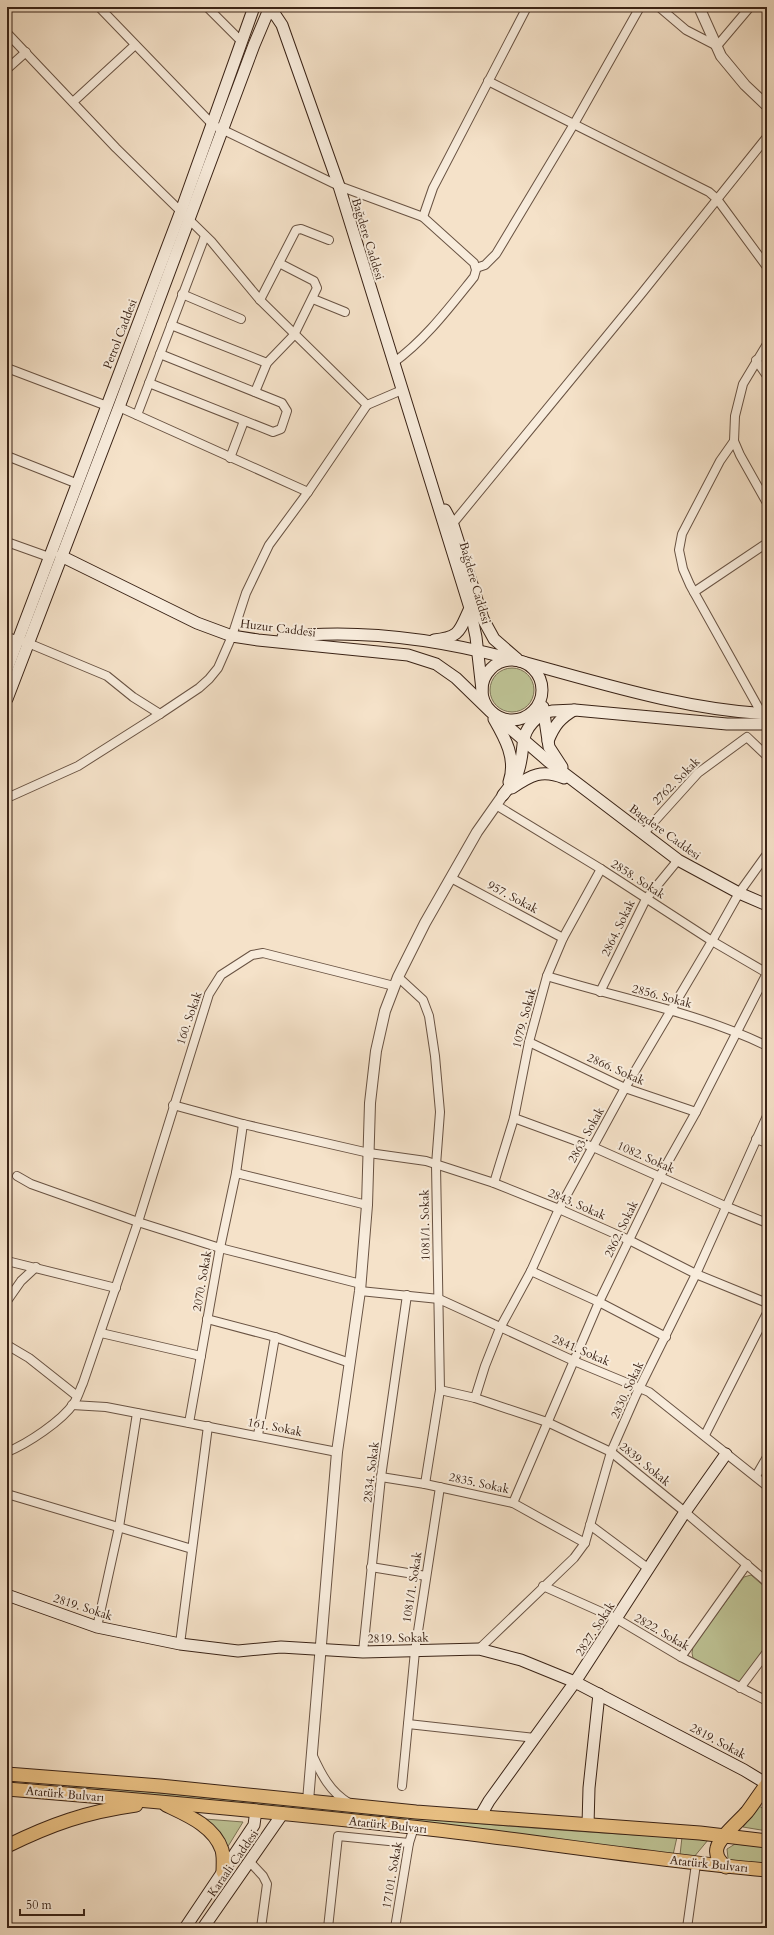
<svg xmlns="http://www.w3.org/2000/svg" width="774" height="1935" font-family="Cardo,serif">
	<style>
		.green { fill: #bec395; stroke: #7c7356 }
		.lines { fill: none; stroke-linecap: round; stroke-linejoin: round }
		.minor-casing { stroke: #695343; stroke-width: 10 }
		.tertiary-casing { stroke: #695343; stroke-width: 12 }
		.secondary-casing { stroke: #3a2316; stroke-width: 13 }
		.trunk-casing { stroke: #3a2316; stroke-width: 15 }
		.minor { stroke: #f8ecdc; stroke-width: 8 }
		.tertiary { stroke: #f8ecdc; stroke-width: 10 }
		.secondary { stroke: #f8ecdc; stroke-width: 11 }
		.trunk { stroke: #eac184; stroke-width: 13 }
		.labels { text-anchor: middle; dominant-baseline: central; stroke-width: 4; stroke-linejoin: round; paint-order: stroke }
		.street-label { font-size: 12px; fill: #3a2316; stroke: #f8ecdc }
	</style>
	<rect width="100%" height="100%" fill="#f5e2c9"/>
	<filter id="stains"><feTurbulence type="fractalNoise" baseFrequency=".005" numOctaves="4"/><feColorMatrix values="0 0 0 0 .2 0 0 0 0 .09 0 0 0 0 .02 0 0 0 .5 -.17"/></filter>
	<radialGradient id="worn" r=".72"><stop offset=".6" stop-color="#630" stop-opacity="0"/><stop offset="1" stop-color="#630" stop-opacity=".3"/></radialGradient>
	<g class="green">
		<circle cx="512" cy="690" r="22"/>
		<polygon points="751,1575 767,1589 767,1646 739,1684 693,1658 692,1653 693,1646 744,1577"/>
		<path d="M 69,1785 C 271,1801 474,1828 677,1837 L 673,1855 L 301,1809 L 69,1788 Z"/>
		<polygon points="759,1806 767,1811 767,1831 743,1827"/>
		<polygon points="205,1819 243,1822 227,1848"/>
		<polygon points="682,1837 708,1840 694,1857 680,1855"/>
		<polygon points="735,1844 767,1847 767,1863 731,1861 728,1858 727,1849"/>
	</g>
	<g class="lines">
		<defs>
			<g id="minor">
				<path d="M 99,7 L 213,125 L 339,186 L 423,217 L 474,263 L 476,270 L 474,277 C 449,308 425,340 393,363"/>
				<polyline points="207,7 241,41"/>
				<polyline points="659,7 686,30 717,46 750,7"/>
				<polyline points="7,33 116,148 211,241 260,300 367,405 402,390"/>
				<polyline points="7,69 26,52"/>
				<polyline points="488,81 709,192 717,199 767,267"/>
				<polyline points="73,102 135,45"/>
				<polyline points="423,217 433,188 527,7"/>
				<polyline points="476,268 485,265 496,254 574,124 640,7"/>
				<polyline points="182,294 241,319"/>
				<polyline points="313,299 345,312"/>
				<polyline points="260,300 296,230 301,229 329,240"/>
				<polyline points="171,325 267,363"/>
				<polyline points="756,360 767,376"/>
				<polyline points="7,368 107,406"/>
				<polyline points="149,383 273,432 281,429 287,411 282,403 160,354"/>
				<polyline points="255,392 267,363 294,335 317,288 314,281 279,263"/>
				<polyline points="119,407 308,492"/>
				<polyline points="137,415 205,236"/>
				<polyline points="734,441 740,455 767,503"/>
				<polyline points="7,456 78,484"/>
				<polyline points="230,458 244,421"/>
				<polyline points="450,527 642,293 767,137"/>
				<polyline points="7,542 49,557"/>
				<polyline points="694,592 767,543"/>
				<polyline points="7,637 28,643 107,676 133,697 160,714"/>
				<polyline points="762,714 690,585 683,569 679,550 682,534 720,461 734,441 735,416 743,384 767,344"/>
				<polyline points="7,798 78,766 160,714 199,688 209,679 218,668 232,636 246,593 269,545 308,492 367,405"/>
				<polyline points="496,805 601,869 712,941 767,973"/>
				<polyline points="643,834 698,773 747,737 767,756"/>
				<polyline points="451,878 563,938"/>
				<path d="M 547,976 C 621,999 697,1012 767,1046"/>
				<polyline points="398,977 423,1000 429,1016 435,1056 440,1112 436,1165 440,1390 425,1484"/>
				<polyline points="600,992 646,899 678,860"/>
				<polyline points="529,1042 625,1088 696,1112"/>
				<polyline points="173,1105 243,1124 369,1153 426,1161 494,1183 559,1209 629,1240 696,1274 767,1303"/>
				<polyline points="514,1118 593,1147 725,1206 767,1223"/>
				<polyline points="243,1124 236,1173 220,1248 189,1423 337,1452"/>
				<polyline points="756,1139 767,1143"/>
				<polyline points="236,1173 367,1205"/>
				<polyline points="17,1176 31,1184 138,1222 220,1248 361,1284"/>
				<polyline points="494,1183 514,1118 529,1042 547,976 563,938 601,869"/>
				<polyline points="7,1261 116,1288"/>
				<polyline points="531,1271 599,1302 666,1337"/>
				<polyline points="360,1291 439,1299 574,1361 649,1392 767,1486"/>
				<polyline points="7,1301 21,1281 36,1267"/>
				<polyline points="207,1319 275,1337 350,1363"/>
				<polyline points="101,1333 201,1356"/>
				<polyline points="7,1345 29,1358 77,1396"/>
				<polyline points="440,1390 475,1398 547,1422 611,1452 685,1512 767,1582"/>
				<polyline points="475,1398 485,1366 500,1328 531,1271 559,1209 625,1088 712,941 739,893 767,854"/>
				<polyline points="72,1405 106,1407 189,1423"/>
				<polyline points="258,1435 275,1337"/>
				<polyline points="705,1435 767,1313"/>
				<path d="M 7,1452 C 27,1444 62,1421 74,1403 C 78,1397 80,1389 83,1383 L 138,1222 L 209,994 L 221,975 L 252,955 L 263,953 L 394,986"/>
				<polyline points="756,1476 767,1457"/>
				<polyline points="381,1477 425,1484 513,1503 585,1543"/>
				<polyline points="7,1494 192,1549"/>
				<polyline points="513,1503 599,1302 660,1176 696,1112 767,973"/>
				<polyline points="590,1525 649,1569"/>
				<polyline points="371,1567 426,1576"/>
				<polyline points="543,1586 617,1619 681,1657 767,1701"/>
				<polyline points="97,1627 119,1527 137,1413"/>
				<polyline points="180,1644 208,1426"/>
				<polyline points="479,1649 574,1558 585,1543 611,1452 636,1395 696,1274 767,1116"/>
				<polyline points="363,1652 381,1477 407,1295"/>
				<polyline points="681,1657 747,1564"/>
				<polyline points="740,1688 767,1652"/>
				<polyline points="408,1724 535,1738"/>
				<path d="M 312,1754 C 321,1774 330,1792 349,1803"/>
				<polyline points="402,1786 415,1651 440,1487"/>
				<polyline points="250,1862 263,1876 267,1884 261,1928"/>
				<polyline points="328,1928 338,1836 409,1843"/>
				<polyline points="395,1928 409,1843 414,1827"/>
				<polyline points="687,1928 696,1864"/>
			</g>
			<g id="tertiary">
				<polyline points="699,7 721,56 745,85 767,106"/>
				<polyline points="308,1801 337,1452 360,1291 367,1205 370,1103 376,1051 385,1011 398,977 425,923 477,832 503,795"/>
			</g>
			<g id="secondary">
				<polyline points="265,7 276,16 282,25 339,186 470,608 476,637 482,690"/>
				<polyline points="445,510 453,525 483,619 494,639 517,659"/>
				<polyline points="61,556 197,623 232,636 258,640 408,655 436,664 456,678 490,711 548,761 678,860 739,893 767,905"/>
				<path d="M 283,637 C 361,628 443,640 519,661 C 601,683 681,709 767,714"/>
				<path d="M 434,640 C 461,637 459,631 470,608"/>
				<circle cx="512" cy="690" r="30"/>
				<polyline points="7,669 181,211 254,7"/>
				<polyline points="7,699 119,407 254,45 270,7"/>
				<polyline points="543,707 549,747 562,767"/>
				<polyline points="529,716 552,711 575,710 727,724 767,724"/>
				<path d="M 494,719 C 505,738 517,759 509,782"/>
				<path d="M 548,741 C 554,726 560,718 574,710"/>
				<path d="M 512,788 C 531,775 542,769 564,778"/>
				<path d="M 503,795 C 509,787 515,781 518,772 C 527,745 516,734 542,714"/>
				<polyline points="7,1595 97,1627 180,1644 238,1651 281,1647 363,1652 479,1649 521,1660 575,1682 744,1770 767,1784"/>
				<polyline points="481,1815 489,1801 575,1682 685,1512 726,1454"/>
				<polyline points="588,1825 589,1788 599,1694"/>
				<polyline points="185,1928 254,1825 256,1810"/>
				<polyline points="203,1928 283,1813"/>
			</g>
			<g id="trunk">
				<polyline points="7,1774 160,1786 416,1812 700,1833 767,1841"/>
				<path d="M 7,1789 C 142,1800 278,1812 412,1827 C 531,1840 648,1860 767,1870"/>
				<path d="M 166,1805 C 187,1815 214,1826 222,1850 C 224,1857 223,1865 223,1872"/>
				<path d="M 7,1846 C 52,1824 86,1812 136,1805"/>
				<path d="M 726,1867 C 720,1862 715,1856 717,1848 C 719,1838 739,1821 747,1812 C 754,1803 760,1793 767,1784"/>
			</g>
		</defs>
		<use href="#minor" class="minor-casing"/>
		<use href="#tertiary" class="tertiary-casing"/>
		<use href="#secondary" class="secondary-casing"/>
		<use href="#trunk" class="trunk-casing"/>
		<use href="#minor" class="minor"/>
		<use href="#tertiary" class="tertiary"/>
		<use href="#secondary" class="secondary"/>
		<use href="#trunk" class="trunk"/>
	</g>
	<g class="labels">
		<g class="street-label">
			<text transform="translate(368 239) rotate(73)">Bağdere Caddesi</text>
			<text transform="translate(120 334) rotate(-69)">Petrol Caddesi</text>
			<text transform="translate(475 583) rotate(74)">Bağdere Caddesi</text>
			<text transform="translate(278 628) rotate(7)">Huzur Caddesi</text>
			<text transform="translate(676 781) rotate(-45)">2762. Sokak</text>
			<text transform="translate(665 832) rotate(36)">Bagdere Caddesi</text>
			<text transform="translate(638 879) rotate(33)">2858. Sokak</text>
			<text transform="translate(513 897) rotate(28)">957. Sokak</text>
			<text transform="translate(618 928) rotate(-64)">2864. Sokak</text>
			<text transform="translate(662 996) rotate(15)">2856. Sokak</text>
			<text transform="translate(189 1018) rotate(-71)">160. Sokak</text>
			<text transform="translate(524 1018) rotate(-75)">1079. Sokak</text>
			<text transform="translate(616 1069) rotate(24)">2866. Sokak</text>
			<text transform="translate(586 1135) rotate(-61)">2863. Sokak</text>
			<text transform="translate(646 1157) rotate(24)">1082. Sokak</text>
			<text transform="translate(577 1204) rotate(23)">2843. Sokak</text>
			<text transform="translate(425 1225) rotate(-91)">1081/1. Sokak</text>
			<text transform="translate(621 1229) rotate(-64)">2862. Sokak</text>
			<text transform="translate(202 1281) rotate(-80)">2070. Sokak</text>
			<text transform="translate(581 1350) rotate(23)">2841. Sokak</text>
			<text transform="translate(627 1390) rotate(-65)">2830. Sokak</text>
			<text transform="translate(275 1427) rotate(11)">161. Sokak</text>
			<text transform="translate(645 1464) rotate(39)">2839. Sokak</text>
			<text transform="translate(371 1472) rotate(-83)">2834. Sokak</text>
			<text transform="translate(479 1483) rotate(12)">2835. Sokak</text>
			<text transform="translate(412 1587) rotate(-81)">1081/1. Sokak</text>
			<text transform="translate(83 1607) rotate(18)">2819. Sokak</text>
			<text transform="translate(595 1629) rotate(-57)">2827. Sokak</text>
			<text transform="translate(662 1632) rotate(30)">2822. Sokak</text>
			<text transform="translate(398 1638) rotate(-1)">2819. Sokak</text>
			<text transform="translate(718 1741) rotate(28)">2819. Sokak</text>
			<text transform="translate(65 1794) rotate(5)">Atatürk Bulvarı</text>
			<text transform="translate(388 1825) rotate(6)">Atatürk Bulvarı</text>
			<text transform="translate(233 1863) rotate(-55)">Karaali Caddesi</text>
			<text transform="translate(709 1864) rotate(6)">Atatürk Bulvarı</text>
			<text transform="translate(392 1875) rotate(-80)">17101. Sokak</text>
		</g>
	</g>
	<rect width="774" height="1935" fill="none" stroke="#f5e2c9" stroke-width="24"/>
	<rect x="8" y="8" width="758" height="1919" fill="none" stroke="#3a2316" stroke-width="2"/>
	<rect x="12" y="12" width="750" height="1911" fill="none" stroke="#3a2316"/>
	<path d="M20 1909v6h64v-6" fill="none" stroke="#3a2316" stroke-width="2"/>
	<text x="26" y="1909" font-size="12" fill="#3a2316" stroke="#f8ecdc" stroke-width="3" paint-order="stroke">50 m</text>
	<rect width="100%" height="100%" filter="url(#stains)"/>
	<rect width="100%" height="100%" fill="url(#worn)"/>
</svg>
